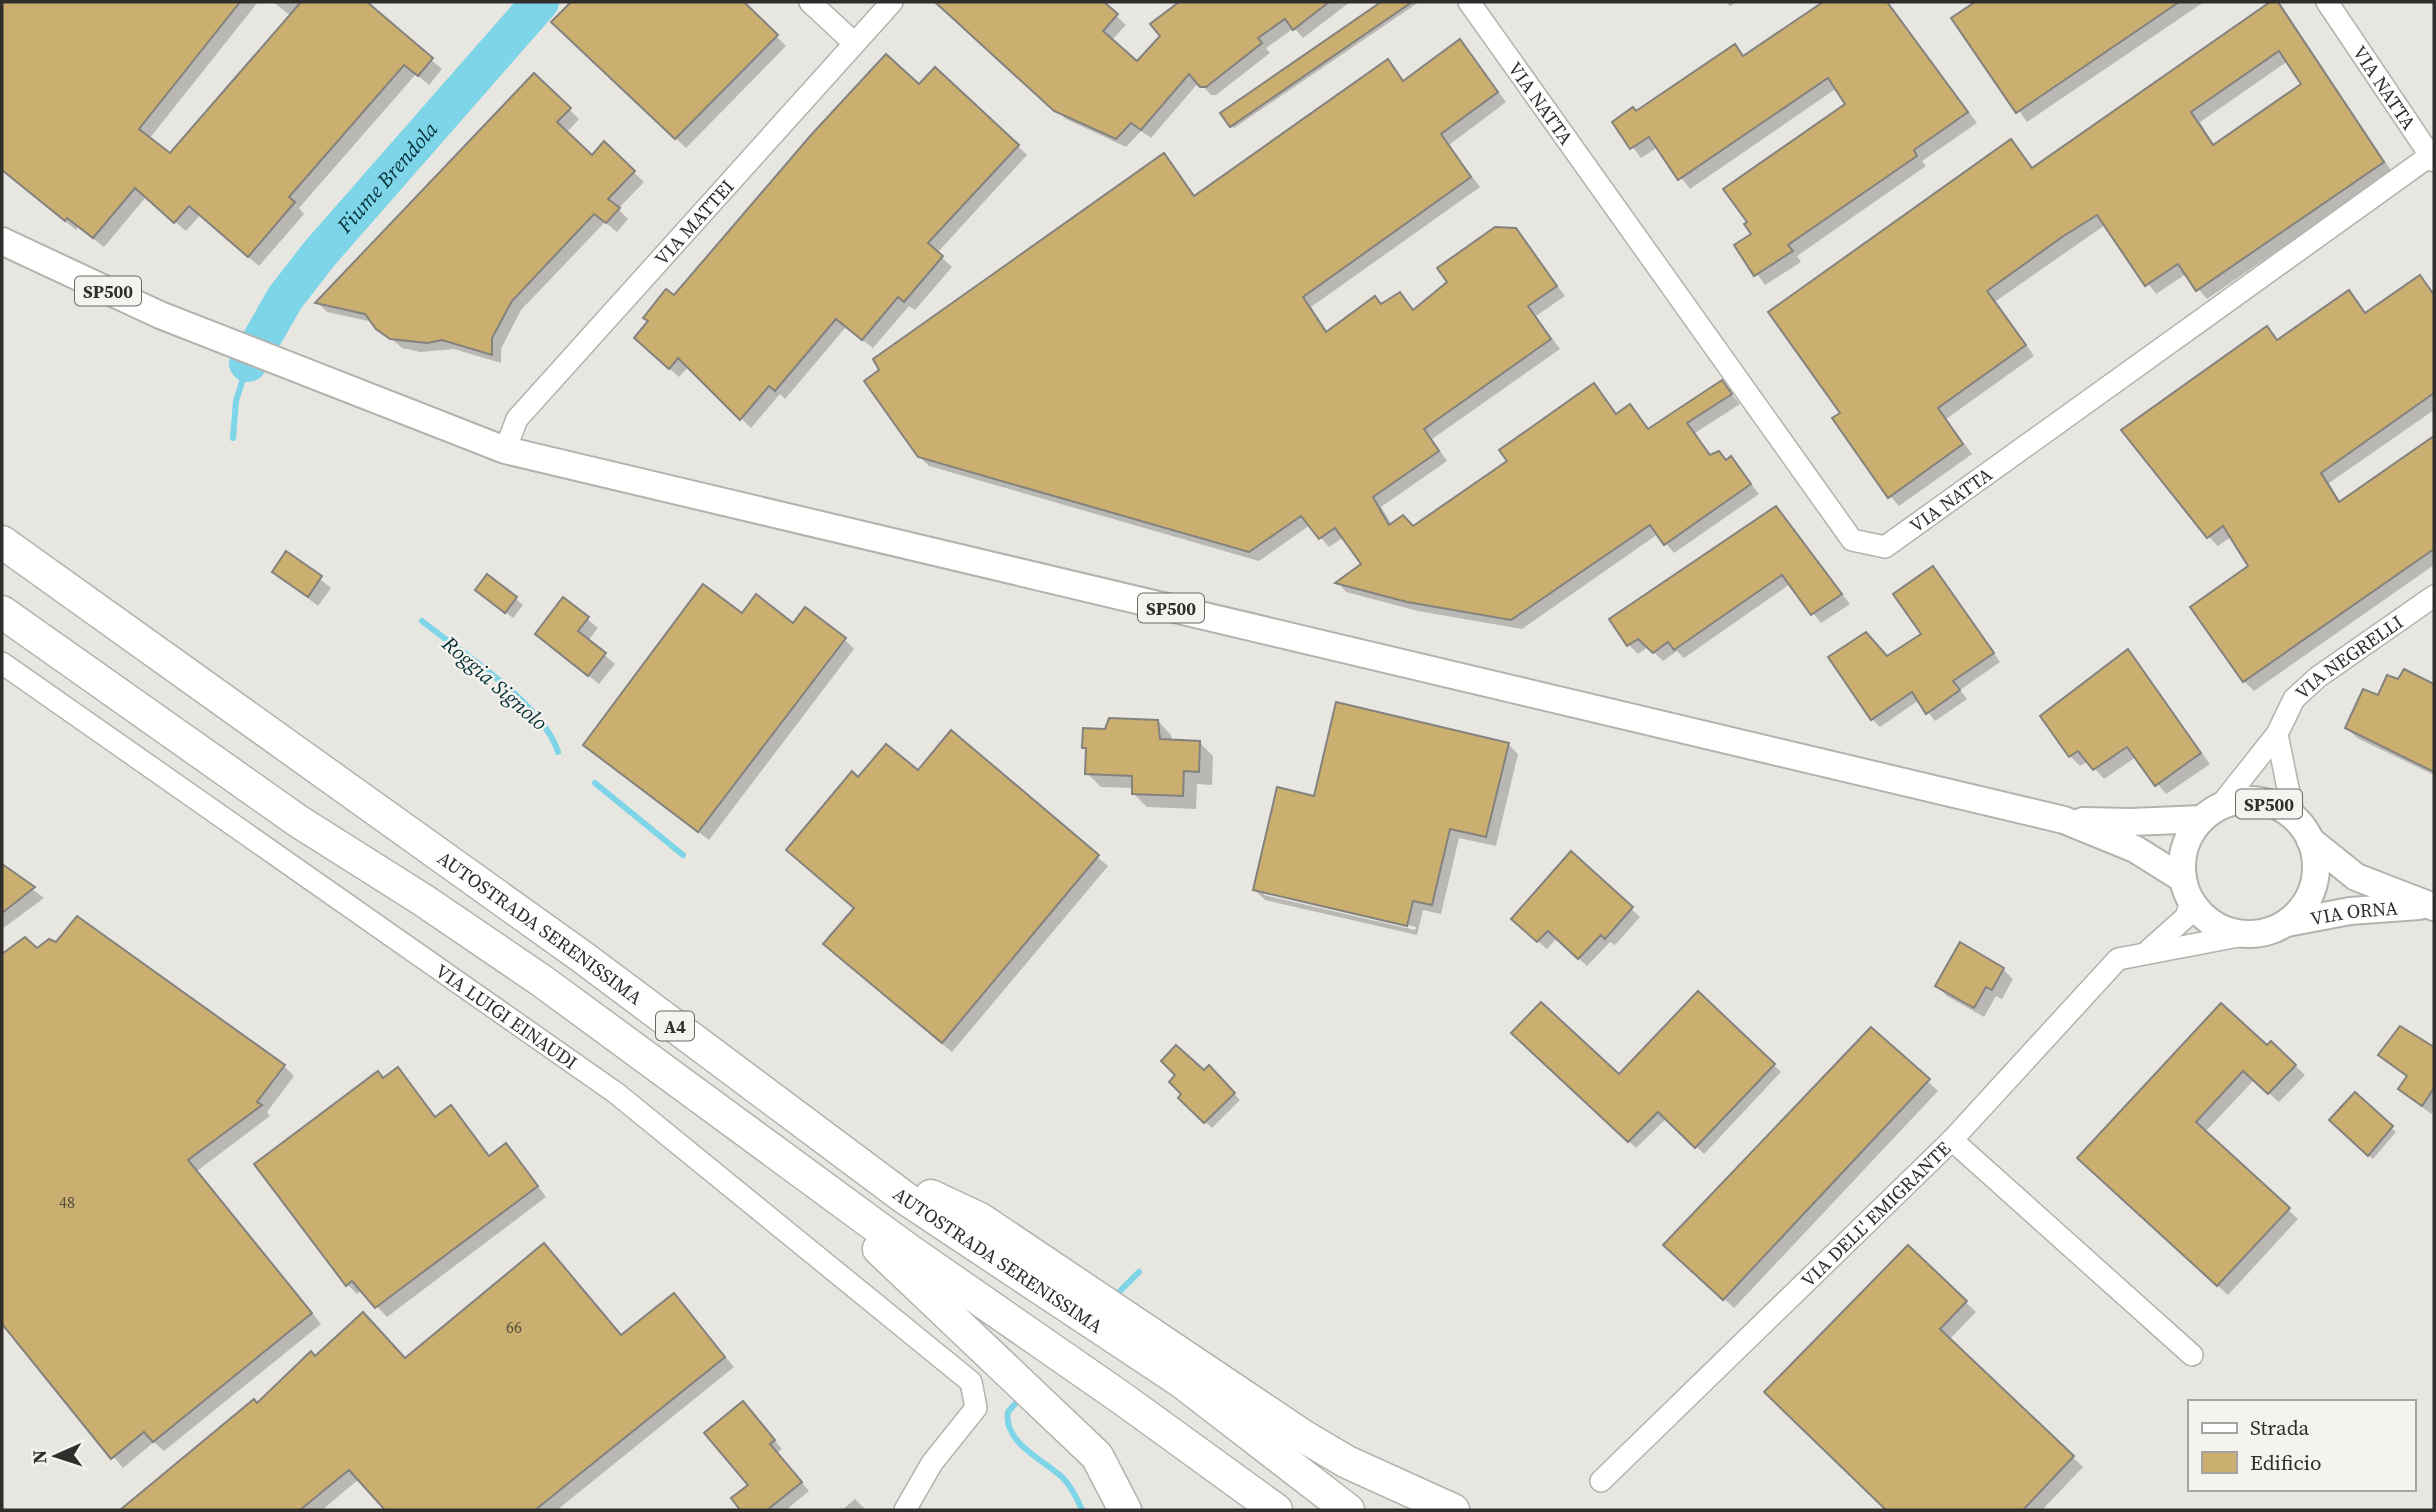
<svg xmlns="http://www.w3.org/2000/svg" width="2436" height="1512" font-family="'Source Serif 4',serif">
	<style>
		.shadow { fill: #0003; fill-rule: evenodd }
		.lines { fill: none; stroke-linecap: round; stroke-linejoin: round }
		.stream { stroke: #7ed5e8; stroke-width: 6 }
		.river { stroke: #7ed5e8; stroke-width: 38 }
		.building { fill: #cbaf70; stroke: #84827d; stroke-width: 2; fill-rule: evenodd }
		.minor-casing { stroke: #b4b2ad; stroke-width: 24 }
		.major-casing { stroke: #b4b2ad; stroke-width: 30 }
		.highway-casing { stroke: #b4b2ad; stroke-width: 35 }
		.minor { stroke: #fff; stroke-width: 21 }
		.major { stroke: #fff; stroke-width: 26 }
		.highway { stroke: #fff; stroke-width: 32 }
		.labels { text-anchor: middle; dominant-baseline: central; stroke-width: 5; stroke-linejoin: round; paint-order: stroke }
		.number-label { font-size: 16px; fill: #564e3d }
		.shield { fill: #f5f3ee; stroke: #6a6966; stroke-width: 2 }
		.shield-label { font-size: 18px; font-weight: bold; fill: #2f2e2c }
		.street-label { font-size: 19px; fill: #2f2e2c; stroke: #f5f3ee }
		.water-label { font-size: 21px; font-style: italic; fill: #07323a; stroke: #f5f3ee }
	</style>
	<rect width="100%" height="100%" fill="#e8e6e1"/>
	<g class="shadow">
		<polygon points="2,2 258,2 149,139 170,155 291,16 273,2 361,2 442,69 429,85 416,74 299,208 304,214 259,266 200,215 186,231 146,197 104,247 78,227 76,230 2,170"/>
		<polygon points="574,2 742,2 786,46 686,148 554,22"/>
		<polygon points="933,2 1101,2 1126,25 1111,41 1137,64 1162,36 1153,24 1182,2 1350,2 1303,38 1294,28 1266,48 1270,53 1216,95 1211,95 1199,82 1151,138 1141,131 1126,147 1066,119"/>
		<polygon points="1384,2 1419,2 1234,128 1231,126 1222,113"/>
		<polygon points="1726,2 1737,2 1730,6"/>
		<polygon points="1826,2 1888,2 1977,123 1922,161 1926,166 1797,256 1801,262 1765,285 1737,246 1753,235 1848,104 1837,88 1690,189 1658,147 1641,158 1614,122 1636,113 1735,46 1745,57"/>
		<polygon points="1978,2 2204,2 2027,122 1953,18"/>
		<path d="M 2273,2 L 2284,10 L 2392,172 L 2207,299 L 2186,274 L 2156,294 L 2105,225 L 1996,301 L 2034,356 L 1946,419 L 1972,454 L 1899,506 L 1890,496 L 1842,413 L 2011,141 L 2033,169 ZM 2288,61 L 2304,84 L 2215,146 L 2200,122 Z"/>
		<polygon points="1460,41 1506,102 1449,145 1480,187 1311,307 1328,332 1400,294 1414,311 1515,230 1565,296 1536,316 1560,349 1432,439 1447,461 1381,507 1392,525 1414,528 1509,462 1594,385 1618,415 1630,406 1650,430 1721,382 1740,404 1695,433 1711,456 1719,453 1727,461 1731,458 1759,494 1674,553 1658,534 1522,629 1418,611 1346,592 1338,583 1363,564 1344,537 1329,547 1310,525 1259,561 929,466 919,456 1164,156 1196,197 1387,61 1405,82"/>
		<polygon points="534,75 579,119 566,133 592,157 604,144 644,182 618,209 628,219 617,232 605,222 521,310 501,349 501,363 454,349 420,352 402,348 373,322 327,312 318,303"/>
		<polygon points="920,87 1018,146 1027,155 937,253 952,267 915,310 909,306 873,348 846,327 785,399 780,394 751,428 689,366 679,377 646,347 675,298"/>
		<polygon points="2420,277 2434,293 2434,410 2329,483 2341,503 2434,438 2434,565 2254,691 2244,681 2250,566 2231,537 2218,546 2208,536 2267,328 2278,341 2349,292 2367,314"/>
		<polygon points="1776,508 1850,604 1821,623 1790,584 1684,658 1677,651 1663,661 1648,647 1638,654 1629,645 1611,620"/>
		<polygon points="287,553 331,588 318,606 274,572"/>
		<polygon points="1933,568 2000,662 1960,690 1967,699 1935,721 1919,700 1880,727 1872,719 1888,658 1923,634"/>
		<polygon points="488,576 523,605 513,618 484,596"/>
		<polygon points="564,599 598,628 588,641 615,664 599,684 537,634"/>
		<polygon points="742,615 844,639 854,649 709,840 585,745"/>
		<polygon points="2127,652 2210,764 2166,794 2136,757 2104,779 2088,761 2080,766 2070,756"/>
		<polygon points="2405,671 2434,686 2434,775 2357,738 2347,728 2398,682"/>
		<polygon points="1158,721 1171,735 1172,741 1200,743 1213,756 1212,785 1197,784 1196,809 1147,807 1133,793 1133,788 1101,787 1087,773 1088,752 1084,747 1106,731"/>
		<polygon points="951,733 1108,866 952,1052 836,954 856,908 859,779 918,773"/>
		<path d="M 1508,744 L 1518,754 L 1496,846 L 1459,838 L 1441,914 L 1423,910 L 1417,935 L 1265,900 L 1255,890 L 1316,798 ZM 1264,891 L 1416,927 L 1415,930 L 1264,895 Z"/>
		<polygon points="1571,854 1640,917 1615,945 1610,942 1587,966 1557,938 1547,949 1521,927"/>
		<polygon points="2,866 44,898 2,929"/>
		<polygon points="24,939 36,950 284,1066 294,1076 267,1112 270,1116 197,1171 321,1324 164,1451 154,1442 123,1468 2,1321 2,956"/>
		<polygon points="2003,969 2013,979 2002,999 1996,996 1984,1017 1947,996 1937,986"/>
		<polygon points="1698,993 1781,1072 1704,1154 1667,1118 1636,1148 1514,1033 1619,1077"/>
		<polygon points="1871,1029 1938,1091 1734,1308 1676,1254"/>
		<polygon points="2418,1037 2434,1049 2434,1110 2431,1114 2400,1089 2408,1077 2380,1055"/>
		<polygon points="2271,1043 2305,1075 2279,1102 2254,1080 2205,1132 2298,1219 2228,1295 2089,1167"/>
		<polygon points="1209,1067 1240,1100 1212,1128 1180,1098"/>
		<polygon points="398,1070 437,1118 451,1107 490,1157 515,1156 546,1197 387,1317 362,1290 357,1294 347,1284 384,1080"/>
		<polygon points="2355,1094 2396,1132 2373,1159 2331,1120"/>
		<polygon points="1908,1247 1976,1312 1949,1340 2083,1467 2042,1510 1888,1510 1767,1392"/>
		<polygon points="674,1295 734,1367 557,1510 382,1510 385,1507 359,1479 322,1510 123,1510 254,1402 257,1405 316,1358 406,1360 621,1337"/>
		<polygon points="751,1412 782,1449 777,1453 809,1491 786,1510 742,1510 733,1498 751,1486"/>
		<polygon points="855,1499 866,1510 842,1510"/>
	</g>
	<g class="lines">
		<g class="stream">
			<polyline points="233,438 236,401 248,363"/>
			<path d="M 422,621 C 462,653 543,704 558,752"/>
			<polyline points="595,783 683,855"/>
			<polyline points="1119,1292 1139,1272"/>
			<path d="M 1015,1404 L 1008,1412 C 1003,1442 1042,1459 1062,1477 C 1071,1486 1077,1498 1082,1510"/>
		</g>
		<path class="river" id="s1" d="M 248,363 L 285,298 L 320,253 L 540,2"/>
	</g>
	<g class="building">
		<polygon points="2,2 240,2 139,129 170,153 301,2 367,2 433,58 418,76 404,65 289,197 295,202 248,257 189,206 174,223 135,188 93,238 67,218 65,221 2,170"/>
		<polygon points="571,2 744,2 778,35 675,139 551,22"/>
		<polygon points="935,2 1104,2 1118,14 1103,31 1137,61 1160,36 1150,24 1179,2 1329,2 1293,30 1285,19 1258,38 1262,43 1206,87 1200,87 1189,74 1141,130 1131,123 1116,139 1054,111"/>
		<polygon points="1381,2 1412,2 1230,127 1220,113"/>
		<polygon points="1823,2 1887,2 1968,112 1914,150 1917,156 1788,245 1793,251 1754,276 1734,245 1751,234 1744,224 1747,222 1723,189 1845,104 1828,78 1678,180 1649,137 1630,149 1612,122 1633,107 1636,111 1735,44 1743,56"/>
		<polygon points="1975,2 2179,2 2016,113 1951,18"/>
		<path d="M 2270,2 L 2278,2 L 2384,162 L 2196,291 L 2178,264 L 2145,286 L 2097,215 L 2062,237 L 1987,291 L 2026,345 L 1938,408 L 1963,444 L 1888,498 L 1832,418 L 1840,413 L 1768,312 L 2011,139 L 2032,168 ZM 2279,51 L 2301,84 L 2213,145 L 2191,112 Z"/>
		<polygon points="1460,39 1498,92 1441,134 1471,177 1303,297 1326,332 1375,296 1381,304 1400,292 1413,310 1447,282 1437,268 1495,227 1516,228 1557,286 1528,306 1551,339 1424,429 1439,451 1373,497 1389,525 1403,515 1413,526 1507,461 1499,450 1594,383 1616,414 1630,404 1648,429 1722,380 1732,394 1687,423 1710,455 1719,451 1726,460 1731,456 1751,484 1664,545 1650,525 1511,620 1407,602 1335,583 1361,564 1335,528 1319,539 1301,516 1249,552 918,457 864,381 879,370 873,359 1164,153 1194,196 1388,59 1403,81"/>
		<polygon points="886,54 919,84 935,67 1019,145 928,243 943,256 904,302 898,297 862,340 836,319 775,391 769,386 740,420 678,358 669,369 634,338 648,321 643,318 666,289 674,295 811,135"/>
		<polygon points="534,73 571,108 557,122 592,155 604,141 635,171 608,199 620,208 606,223 594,214 512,301 492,338 492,355 442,340 427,343 390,339 376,329 365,314 315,303"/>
		<polygon points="2420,275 2434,295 2434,393 2321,473 2339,502 2434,436 2434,549 2243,682 2190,607 2248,566 2223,526 2207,538 2121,430 2267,326 2277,340 2349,290 2365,313"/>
		<polygon points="1776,506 1842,594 1811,615 1782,575 1674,650 1668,642 1653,653 1638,639 1627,646 1609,619"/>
		<polygon points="286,551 322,576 308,597 272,572"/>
		<polygon points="1933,566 1994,653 1953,681 1960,690 1926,714 1912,692 1871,720 1828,657 1866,632 1887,656 1921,634 1893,594"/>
		<polygon points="487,574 517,597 505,613 475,590"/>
		<polygon points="703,584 742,613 756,594 793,623 805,607 846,638 698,832 583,745"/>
		<polygon points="563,597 589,617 578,631 606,653 588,676 535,634"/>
		<polygon points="2128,649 2201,753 2155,786 2127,747 2093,770 2078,751 2069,757 2040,716"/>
		<polygon points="2404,669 2434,684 2434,772 2345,728 2363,689 2378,695 2387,675 2398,679"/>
		<polygon points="1336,702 1509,743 1486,837 1450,829 1432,905 1413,901 1407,926 1253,890 1277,787 1314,796"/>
		<polygon points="1109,718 1158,720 1160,739 1200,741 1199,772 1184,771 1183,796 1132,794 1132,776 1085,774 1086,748 1082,748 1083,728 1105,729"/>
		<polygon points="951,730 1099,855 942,1043 823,944 854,908 786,850 852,771 858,777 886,744 918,770"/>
		<polygon points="1571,851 1633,907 1605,939 1601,935 1578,959 1548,931 1537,942 1511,919"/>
		<polygon points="2,864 35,887 2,913"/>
		<polygon points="77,916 285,1065 257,1102 262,1105 188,1160 312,1313 153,1442 144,1432 111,1459 2,1324 2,954 25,937 37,948 49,939 56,942"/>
		<polygon points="1960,942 2004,968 1992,990 1986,987 1974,1008 1935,986"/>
		<polygon points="1698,991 1775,1064 1695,1148 1658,1112 1628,1142 1511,1033 1541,1002 1619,1074"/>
		<polygon points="2221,1003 2267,1045 2271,1041 2296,1065 2268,1094 2243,1071 2196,1122 2290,1208 2217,1286 2077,1158"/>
		<polygon points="2400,1026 2434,1047 2434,1088 2422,1106 2398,1089 2407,1076 2378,1055"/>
		<polygon points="1871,1027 1930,1079 1723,1300 1663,1245"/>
		<polygon points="1176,1045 1204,1070 1209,1065 1235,1093 1204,1123 1178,1098 1181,1094 1169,1082 1175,1075 1161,1061"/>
		<polygon points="398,1067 435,1117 451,1105 489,1156 506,1143 538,1186 375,1308 352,1281 346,1286 254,1164 378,1071 383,1078"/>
		<polygon points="2355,1092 2393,1126 2368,1156 2329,1120"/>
		<polygon points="544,1243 621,1335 674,1293 725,1357 535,1510 385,1510 349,1470 300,1510 120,1510 254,1399 257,1403 311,1351 315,1356 363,1312 405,1358"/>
		<polygon points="1908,1245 1967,1301 1940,1329 2074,1456 2023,1510 1886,1510 1764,1392"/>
		<polygon points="743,1401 775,1440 770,1444 802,1482 767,1510 740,1510 731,1498 748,1485 704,1433"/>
	</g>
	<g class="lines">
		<defs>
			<g id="minor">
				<polyline points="810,2 854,43"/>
				<path id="s2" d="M 1469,2 L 1852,540 L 1885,547 L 2431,155"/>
				<path id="s3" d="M 2327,2 L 2434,161"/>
				<path id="s4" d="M 505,450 L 517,419 L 892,2"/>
				<path id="s5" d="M 2,663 L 616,1093 L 971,1382 L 976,1408 L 932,1463 L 905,1510"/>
				<polyline points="2277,734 2294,818"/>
				<path id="s6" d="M 2220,806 L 2277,734 L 2294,699 L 2318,677 L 2434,596"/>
				<polyline points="2149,950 2186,917 2191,902"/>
				<polyline points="1952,1140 2192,1355"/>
				<path id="s7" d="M 1601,1481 L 1952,1140 L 2118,959 L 2244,935"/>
			</g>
			<g id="major">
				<polyline points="2,241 160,315 505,450 2064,820 2135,849 2183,879"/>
				<circle cx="2249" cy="867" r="67"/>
				<polyline points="2083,821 2131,822 2202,819"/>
				<polyline points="2310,840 2356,877 2434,907"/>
				<path id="s8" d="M 2287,923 L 2350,911 L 2419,906"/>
			</g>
			<g id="highway">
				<path id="s9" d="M 2,542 L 581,956 L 905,1198 L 1182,1382 L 1348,1510"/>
				<polyline points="2,612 298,821 423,900 542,981 907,1249 1123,1399 1276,1510"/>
				<polyline points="931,1196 980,1219 1303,1436 1347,1462 1453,1510"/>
				<polyline points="879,1249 1097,1456 1125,1510"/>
			</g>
		</defs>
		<use href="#minor" class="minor-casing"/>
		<use href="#major" class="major-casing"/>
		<use href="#highway" class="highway-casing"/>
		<use href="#minor" class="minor"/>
		<use href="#major" class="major"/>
		<use href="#highway" class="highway"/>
	</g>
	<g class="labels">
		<g class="number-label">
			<text x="67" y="1202">48</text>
			<text x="514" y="1327">66</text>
		</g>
		<g class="shield">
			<rect x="75" y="276.5" width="66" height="29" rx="5"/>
			<rect x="1138" y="593.5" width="66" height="29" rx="5"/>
			<rect x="2236" y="789.5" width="66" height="29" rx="5"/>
			<rect x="656" y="1011.5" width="38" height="29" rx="5"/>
		</g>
		<g class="shield-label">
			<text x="108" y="291">SP500</text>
			<text x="1171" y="608">SP500</text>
			<text x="2269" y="804">SP500</text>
			<text x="675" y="1026">A4</text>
		</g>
		<g class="street-label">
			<text stroke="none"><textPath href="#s3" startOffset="103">VIA NATTA</textPath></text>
			<text stroke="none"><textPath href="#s2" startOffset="124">VIA NATTA</textPath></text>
			<text stroke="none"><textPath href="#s4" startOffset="298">VIA MATTEI</textPath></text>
			<text stroke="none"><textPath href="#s2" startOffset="775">VIA NATTA</textPath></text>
			<text stroke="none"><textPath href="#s6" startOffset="200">VIA NEGRELLI</textPath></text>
			<text stroke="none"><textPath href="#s8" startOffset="68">VIA ORNA</textPath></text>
			<text stroke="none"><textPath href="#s9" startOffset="662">AUTOSTRADA SERENISSIMA</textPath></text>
			<text stroke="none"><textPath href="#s5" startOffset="616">VIA LUIGI EINAUDI</textPath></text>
			<text stroke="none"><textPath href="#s7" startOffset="383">VIA DELL' EMIGRANTE</textPath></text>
			<text stroke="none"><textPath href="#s9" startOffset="1228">AUTOSTRADA SERENISSIMA</textPath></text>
		</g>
		<g class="water-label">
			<text stroke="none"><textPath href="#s1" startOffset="233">Fiume Brendola</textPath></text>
			<text transform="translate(495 683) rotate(41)">Roggia Signolo</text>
		</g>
	</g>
	<rect width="2436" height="1512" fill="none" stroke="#2f2e2c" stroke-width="7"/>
	<rect x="2188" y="1400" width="228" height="91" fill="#f5f3ee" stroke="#a6a4a0" stroke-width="2"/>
	<rect x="2202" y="1423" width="35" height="10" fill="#ffffff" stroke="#a6a4a0" stroke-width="2"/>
	<text x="2250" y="1435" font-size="21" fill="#2f2e2c">Strada</text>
	<rect x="2202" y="1452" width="35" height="21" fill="#cbaf70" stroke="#a6a4a0" stroke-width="2"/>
	<text x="2250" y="1470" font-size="21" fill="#2f2e2c">Edificio</text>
	<g transform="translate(56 1456) rotate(267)" stroke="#f5f3ee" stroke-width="5" paint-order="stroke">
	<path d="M0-5L12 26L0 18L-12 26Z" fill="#2f2e2c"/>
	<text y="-10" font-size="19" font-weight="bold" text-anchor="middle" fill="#2f2e2c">N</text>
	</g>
</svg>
